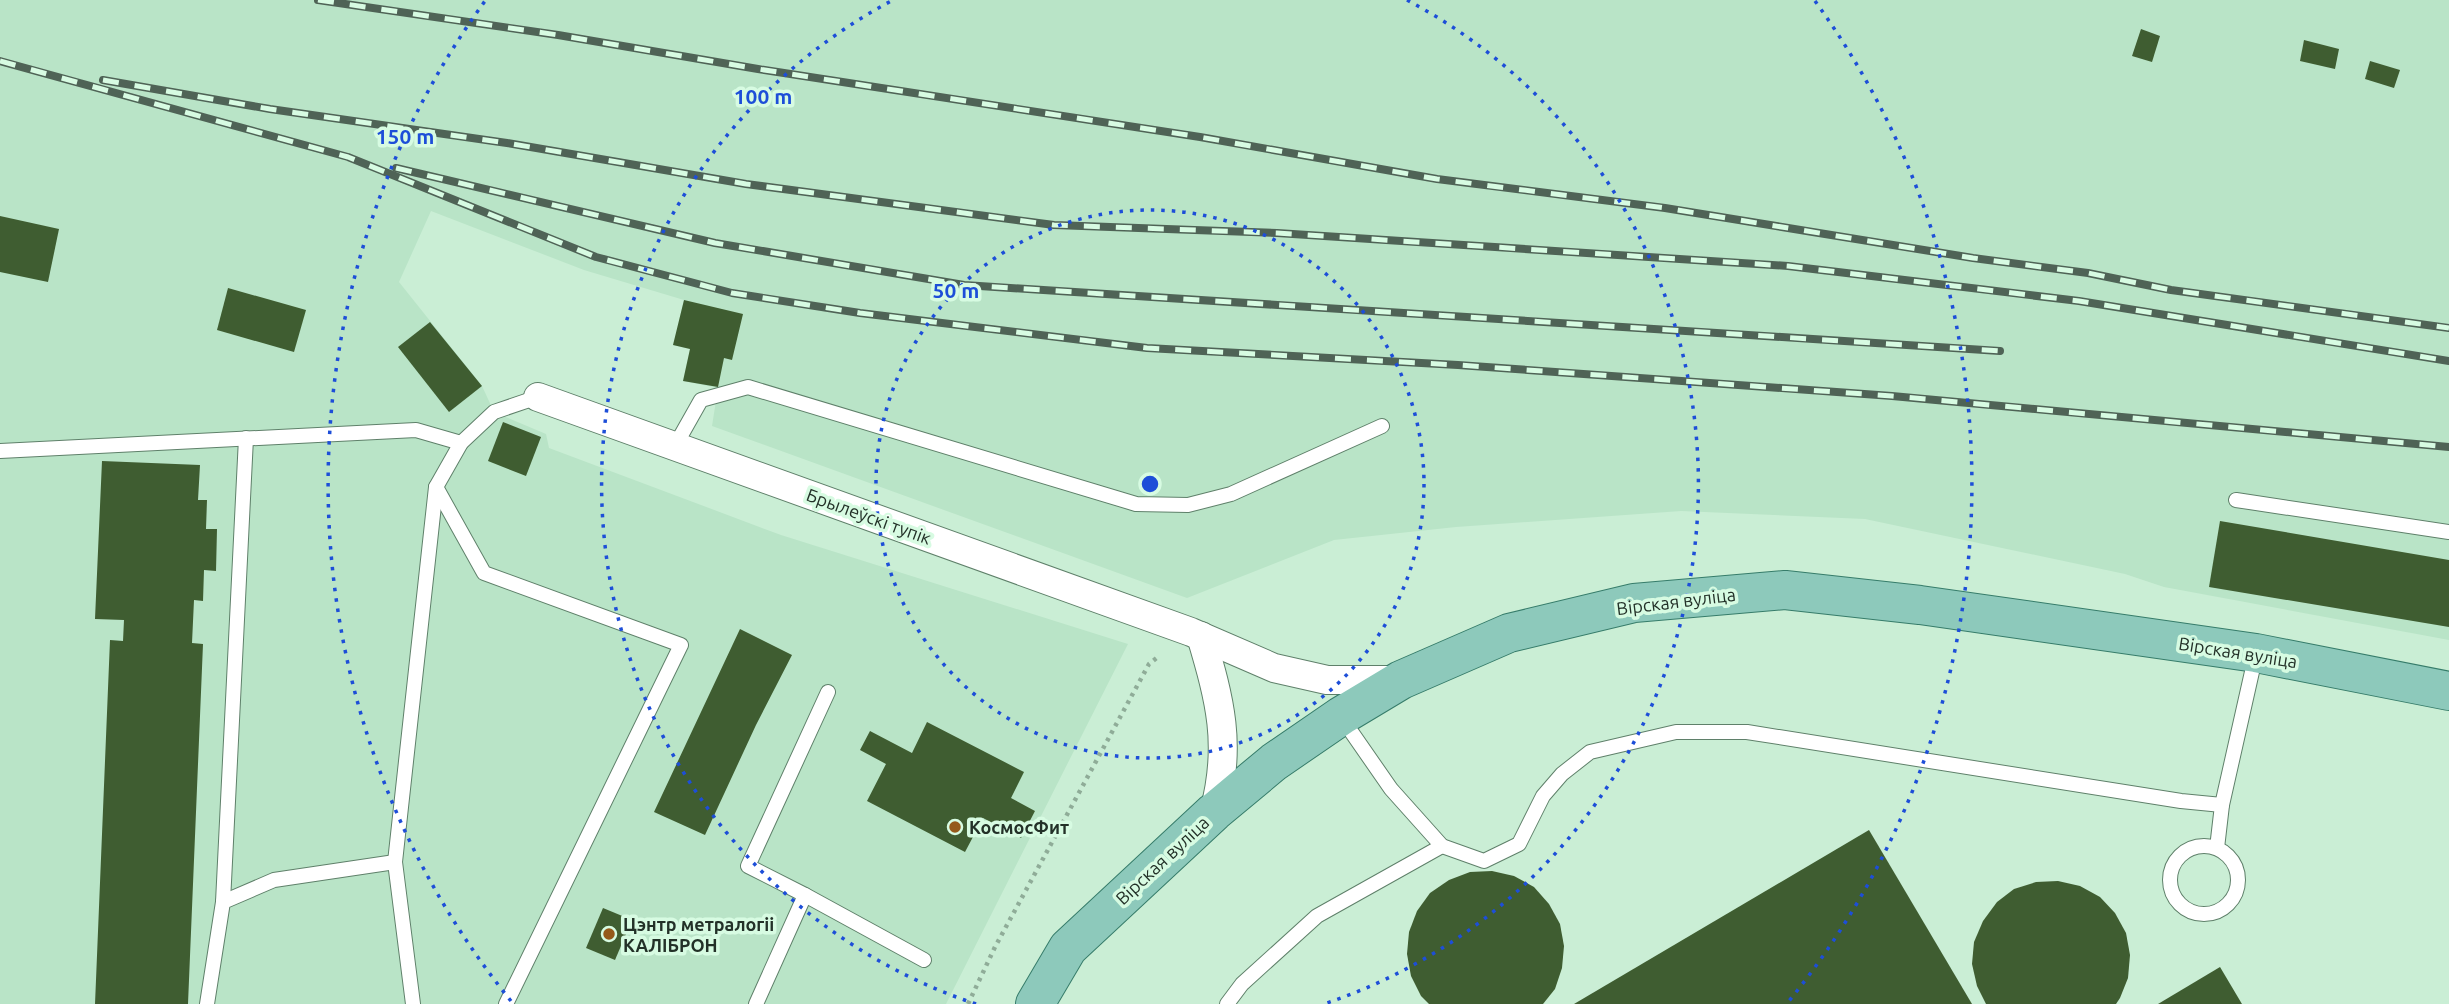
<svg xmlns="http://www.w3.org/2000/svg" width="2449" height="1004" font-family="Ubuntu,sans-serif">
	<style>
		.built { fill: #b9e4c7 }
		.building { fill: #3f5d31 }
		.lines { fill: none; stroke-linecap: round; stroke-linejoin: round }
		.lane-casing { stroke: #5f806a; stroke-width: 16 }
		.street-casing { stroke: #5f806a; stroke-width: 30 }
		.primary-casing { stroke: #367c6a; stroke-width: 40 }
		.path { stroke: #8fac98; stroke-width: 4.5; stroke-dasharray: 3.5 5; stroke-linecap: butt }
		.lane { stroke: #fff; stroke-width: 14 }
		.street { stroke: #fff; stroke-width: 28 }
		.primary { stroke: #8dc9bb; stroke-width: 38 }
		.rail-casing { stroke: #4f6356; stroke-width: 8 }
		.rail { stroke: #d7fbe2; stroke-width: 5; stroke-dasharray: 16; stroke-linecap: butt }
		.ring { fill: none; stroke: #1d4ed8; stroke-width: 3.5; stroke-dasharray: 3.5 7 }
		.poi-dot { fill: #95591a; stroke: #d7fbe2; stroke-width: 2.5 }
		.labels { text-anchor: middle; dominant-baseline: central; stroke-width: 7; stroke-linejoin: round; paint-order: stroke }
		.street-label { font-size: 18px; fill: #233128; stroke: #d7fbe2 }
		.poi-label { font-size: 18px; font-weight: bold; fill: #233128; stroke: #d7fbe2; text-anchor: start }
		.centre { fill: #1d4ed8; stroke: #d7fbe2; stroke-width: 3.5 }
		.ring-label { font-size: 21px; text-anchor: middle; font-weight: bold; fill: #1d4ed8; stroke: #d7fbe2; stroke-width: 7; stroke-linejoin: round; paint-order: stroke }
	</style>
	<rect width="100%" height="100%" fill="#caeed5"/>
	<polygon class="built" points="0,0 2449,0 2449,640 2164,587 2125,574 1865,519 1681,511 1456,527 1334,540 1187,598 712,426 718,388 683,381 690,349 673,345 684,300 584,270 431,211 399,282 482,386 494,412 546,434 549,448 781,535 1128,644 946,1004 0,1004"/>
	<g class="building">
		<polygon points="2141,29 2160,36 2152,62 2132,56"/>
		<polygon points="2304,40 2339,49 2335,69 2300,61"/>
		<polygon points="2370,61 2400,70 2394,88 2365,79"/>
		<polygon points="0,216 59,229 48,282 0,272"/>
		<polygon points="228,288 306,310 294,352 217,330"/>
		<polygon points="684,300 743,314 732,360 724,358 718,387 683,381 690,349 673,345"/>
		<polygon points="430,322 482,386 449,412 398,347"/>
		<polygon points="503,422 541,437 526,476 488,461"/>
		<polygon points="102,461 200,465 198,500 207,500 206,529 217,529 216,571 204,570 203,601 194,600 192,643 203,644 188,1004 95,1004 110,640 123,641 124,620 95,619"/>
		<polygon points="2220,521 2449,560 2449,627 2209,587"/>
		<polygon points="740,629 792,655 756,725 705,835 654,812"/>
		<polygon points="927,722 1024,772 1011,798 1035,811 1021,838 983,818 965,852 867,801 886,764 860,750 870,731 912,753"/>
		<polygon points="1869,830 1972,1004 1574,1004"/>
		<polygon points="1492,871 1514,876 1534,887 1549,904 1560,924 1564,946 1562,968 1555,989 1543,1004 1429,1004 1421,996 1411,976 1407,954 1409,932 1417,911 1430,893 1449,880 1470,872"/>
		<polygon points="2058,881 2080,886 2100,897 2115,913 2126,933 2130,955 2128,978 2120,998 2116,1004 1986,1004 1977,986 1972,964 1974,942 1983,921 1997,902 2014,889 2036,882"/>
		<polygon points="603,908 632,920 615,960 586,948"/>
		<polygon points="2220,967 2242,1004 2158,1004"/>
	</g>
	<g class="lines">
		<defs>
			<g id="lane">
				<polyline points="675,446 701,400 748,387 1136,504 1188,505 1231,494 1382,426"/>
				<polyline points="0,451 416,430 461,443"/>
				<polyline points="436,487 484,573 681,645 506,1004"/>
				<polyline points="2236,500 2449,532"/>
				<polyline points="1341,717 1391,789 1442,846 1484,861 1519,844 1543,796 1562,774 1590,752 1676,732 1747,732 2181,801 2222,805"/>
				<circle cx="2204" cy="880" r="34"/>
				<polyline points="2217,848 2222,805 2256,654"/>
				<polyline points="805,895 924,960"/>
				<polyline points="223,902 246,438"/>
				<polyline points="207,1004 223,902 274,880 395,862"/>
				<polyline points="413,1004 395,862 436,487 461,443 494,412 538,397"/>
				<polyline points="756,1004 805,895 748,866 828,692"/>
				<polyline points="1227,1004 1242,984 1317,916 1442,846"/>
			</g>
			<g id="street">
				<polyline points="538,397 1191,632 1274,668 1327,680 1401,680"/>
				<path d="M 1201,636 C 1220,700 1232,745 1214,812"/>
			</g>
			<polyline id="primary" points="1035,1004 1068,948 1214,812 1274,762 1341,716 1401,680 1509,633 1634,603 1785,590 1920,605 2256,653 2449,691"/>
		</defs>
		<use href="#lane" class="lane-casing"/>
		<use href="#street" class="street-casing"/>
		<use href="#primary" class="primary-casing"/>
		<polyline class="path" points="968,1004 995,947 1149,664 1159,656"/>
		<use href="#lane" class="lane"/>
		<use href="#street" class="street"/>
		<use href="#primary" class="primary"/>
		<defs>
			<g id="rail">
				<polyline points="318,0 558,35 758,69 1200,137 1437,179 1665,208 1973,258 2088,273 2171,290 2449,328"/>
				<polyline points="0,61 348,157 596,257 732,293 860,313 1147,348 1458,365 1892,396 2449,447"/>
				<polyline points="103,80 270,109 507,143 746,184 1054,225 1277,233 1788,266 2079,301 2449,361"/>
				<polyline points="396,168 715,243 964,285 2000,351"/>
			</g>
		</defs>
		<use href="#rail" class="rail-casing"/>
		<use href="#rail" class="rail"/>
	</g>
	<g class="ring">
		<circle cx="1150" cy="484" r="274"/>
		<path d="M976 1004A548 548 0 0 1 893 0M1407 0A548 548 0 0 1 1324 1004"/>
		<path d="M511 1001A822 822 0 0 1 485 1M1815 1A822 822 0 0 1 1789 1001"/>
	</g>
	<g class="poi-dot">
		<circle cx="955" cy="827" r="7"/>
		<circle cx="609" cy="934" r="7"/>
	</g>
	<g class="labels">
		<g class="street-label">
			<text transform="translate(869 516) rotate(20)">Брылеўскі тупік</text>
			<text transform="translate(1676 601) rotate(-7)">Вірская вуліца</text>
			<text transform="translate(2238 652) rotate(9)">Вірская вуліца</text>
			<text transform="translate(1162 860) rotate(-43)">Вірская вуліца</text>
		</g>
		<g class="poi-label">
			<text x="969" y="827">КосмосФит</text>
			<text x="623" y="924">Цэнтр метралогіі<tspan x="623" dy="21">КАЛIБРОН</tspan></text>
		</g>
	</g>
	<circle cx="1150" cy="484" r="10" class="centre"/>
	<g class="ring-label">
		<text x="763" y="104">100 m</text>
		<text x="405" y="144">150 m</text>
		<text x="956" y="298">50 m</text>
	</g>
</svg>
